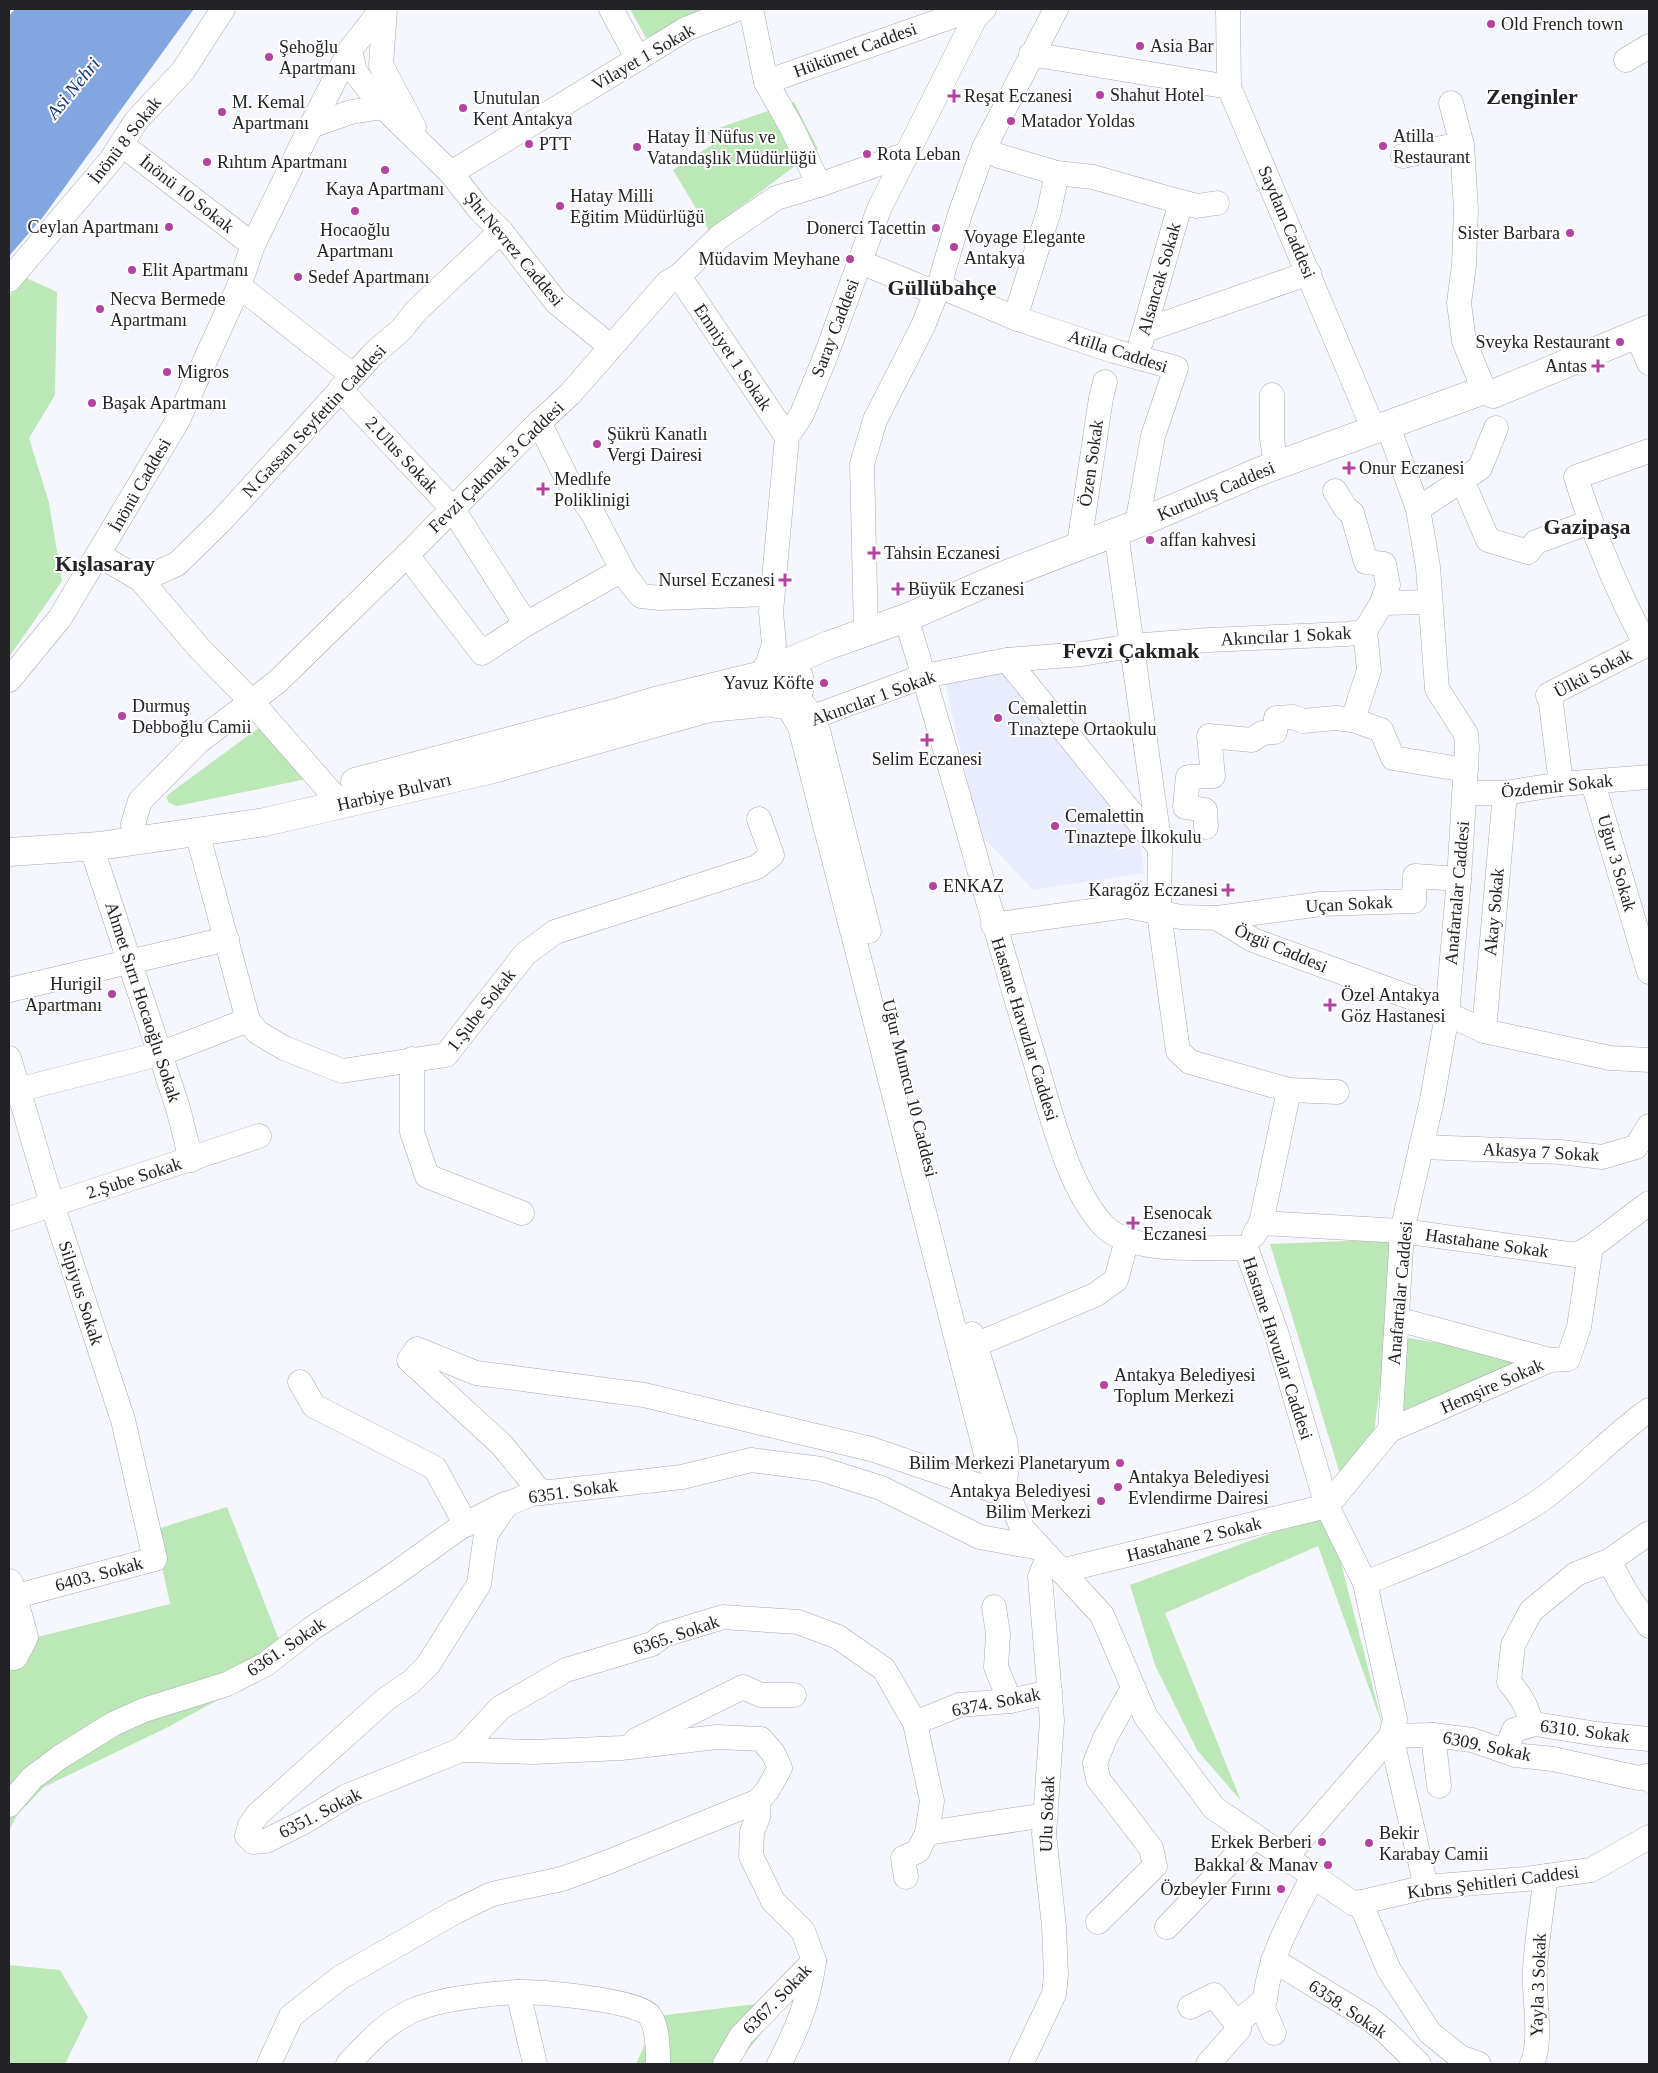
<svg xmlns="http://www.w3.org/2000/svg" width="1658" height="2073" font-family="'Times New Roman',serif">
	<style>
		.built { fill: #e9ecff }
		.green { fill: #bce7b6 }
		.water { fill: #83a6e1 }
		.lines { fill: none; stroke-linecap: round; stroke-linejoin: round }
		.minor-casing { stroke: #a7a9b4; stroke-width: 25 }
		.major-casing { stroke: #a7a9b4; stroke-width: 29 }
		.minor { stroke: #fff; stroke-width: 24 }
		.major { stroke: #fff; stroke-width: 28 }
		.poi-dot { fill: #b3439f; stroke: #fff; stroke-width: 2 }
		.labels { text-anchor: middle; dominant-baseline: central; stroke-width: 4; stroke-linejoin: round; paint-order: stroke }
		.poi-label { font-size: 18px; fill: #222227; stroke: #fff; text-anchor: start }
		.street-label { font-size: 18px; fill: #222227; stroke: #fff }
		.water-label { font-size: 19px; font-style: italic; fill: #0f377b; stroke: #fff }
		.district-label { font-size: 22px; font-weight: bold; fill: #222227; stroke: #fff }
	</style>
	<rect width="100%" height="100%" fill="#f6f7fe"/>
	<polygon class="built" points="999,666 1140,837 1144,873 1033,890 983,837 975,814 945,683"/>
	<g class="green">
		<polygon points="630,9 707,9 646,38"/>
		<polygon points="794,102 818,149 709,230 673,170 715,143 707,132"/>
		<polygon points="24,277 57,292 55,395 29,438 49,503 62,581 9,657 9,296"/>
		<polygon points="264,724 311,778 177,806 169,803 166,797 170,793"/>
		<polygon points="1399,1239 1372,1448 1340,1474 1270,1244"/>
		<polygon points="1403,1337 1530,1359 1397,1413"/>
		<polygon points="227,1507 281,1645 285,1664 166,1728 44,1787 18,1814 9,1830 9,1644 170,1604 154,1530"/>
		<polygon points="1328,1512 1383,1727 1318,1546 1165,1613 1241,1801 1197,1750 1155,1665 1130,1585"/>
		<polygon points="9,1965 60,1970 88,2017 65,2064 9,2064"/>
		<polygon points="756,2004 771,2021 737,2064 636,2064 657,2016"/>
	</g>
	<polygon class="water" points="15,9 194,9 43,217 9,256 9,16"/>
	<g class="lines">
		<defs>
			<g id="minor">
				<polyline points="385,9 381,65 414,127"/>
				<polyline points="611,9 638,59"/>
				<polyline points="751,9 766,82 792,128 819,185"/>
				<polyline points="1228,9 1229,87 1374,430"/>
				<polyline points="350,50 355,72 383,107 451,173 479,209 501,231 556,302 611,347"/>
				<polyline points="1031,54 1229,87"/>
				<polyline points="1626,60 1649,46"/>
				<polyline points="766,82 973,9"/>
				<polyline points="1451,103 1462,145 1466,210 1464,265 1459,303 1464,341 1484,390"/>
				<polyline points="311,126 351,112 383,107"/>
				<polyline points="121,144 253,245"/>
				<polyline points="984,148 999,156 1057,173 1093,177 1181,202 1197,206 1217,203"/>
				<polyline points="1403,156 1461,144"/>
				<polyline points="451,173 686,29 737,9"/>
				<polyline points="860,262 936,293"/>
				<polyline points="679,276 787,437"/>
				<polyline points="9,280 111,160 136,121 183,71 223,9"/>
				<polyline points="239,286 352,375"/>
				<polyline points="939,286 1015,318 1114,351 1176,368 1153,436 1137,524"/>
				<polyline points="1015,318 1049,211 1057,173"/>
				<polyline points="1146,330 1309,273"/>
				<polyline points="1637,335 1649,363"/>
				<polyline points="1141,342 1181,202"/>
				<polyline points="340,389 452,508 526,624"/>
				<polyline points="1272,395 1272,439 1276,465"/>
				<polyline points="539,422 567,479 592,512 626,577 641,596 660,598 772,594"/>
				<polyline points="1388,426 1418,509 1428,567 1437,689 1466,734 1467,748 1459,879 1447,1015 1432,1100 1402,1231 1390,1430"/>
				<polyline points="1462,480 1488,540 1528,552 1536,542 1590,522"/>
				<polyline points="1335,491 1346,509 1352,513 1366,562 1384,564 1388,585 1382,603"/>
				<polyline points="1418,509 1480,468 1496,428"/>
				<polyline points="1116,532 1160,847 1159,913 1178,1051 1190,1062 1289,1090 1337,1092"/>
				<polyline points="1079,545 1101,398 1105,382"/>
				<polyline points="99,555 141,580 200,649 251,701 341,804"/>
				<polyline points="407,555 482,653 526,624 622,570"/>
				<polyline points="141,580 177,564 222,520 374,353 401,330 416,311 501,231"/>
				<path d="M 906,618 C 951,762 988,908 1032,1051 C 1049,1104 1066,1186 1104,1226 C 1132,1255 1208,1247 1246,1248 L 1276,1332 L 1327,1506 L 1365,1583 L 1395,1719 L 1391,1736 L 1426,1887"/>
				<polyline points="866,632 862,464 875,420 923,326 939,286 960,214 984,148 1056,9"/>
				<polyline points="1007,660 1159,847"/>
				<polyline points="766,669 774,644 771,612 787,437 802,414 826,355 879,209 975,18 984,9"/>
				<polyline points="9,680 60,618 178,420 239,286 253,245 311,126 350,50 382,9"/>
				<polyline points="786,703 800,727 988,1462 1005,1487 1022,1528 1102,1615 1146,1717 1214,1808 1354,1904 1426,1887 1525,1879 1591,1870 1649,1837"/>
				<polyline points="802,703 813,717 819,734 869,931"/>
				<polyline points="1353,720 1381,730 1393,758 1466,770"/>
				<polyline points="801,725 813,717 924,676 1007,660 1082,654 1131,646 1209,640 1348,634 1365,631"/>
				<polyline points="1593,783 1649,972"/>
				<path d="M 1561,784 L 1551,703 L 1548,695 L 1646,645 C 1617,591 1594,535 1576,477 L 1649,451"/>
				<polyline points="1464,793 1505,793 1561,784 1649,777"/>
				<polyline points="1206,827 1205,810 1185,807 1188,777 1213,776 1209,736 1252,740 1262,733 1275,732 1276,718 1293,717 1303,721 1335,718 1353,720 1369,670 1365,631 1382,603 1430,602"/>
				<polyline points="197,832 248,1020 257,1032 284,1048 342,1071 446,1055 525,954 555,932 757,867 772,855 759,819"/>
				<polyline points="136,841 133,824 140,801 198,742 277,682 407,555 529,432 570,394 668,282 679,276 719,237 776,198 819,185 907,154"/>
				<polyline points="91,846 178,1108 191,1160"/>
				<polyline points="1217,918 1321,904 1414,901 1415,876 1459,879"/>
				<polyline points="993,925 1127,906 1181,917 1217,918 1253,940 1415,999 1484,1031 1610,1058 1649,1060"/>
				<polyline points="9,990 227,939"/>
				<polyline points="1484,1031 1505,793"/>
				<polyline points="9,1058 52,1204 123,1420 155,1559 13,1597"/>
				<polyline points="412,1059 412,1132 427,1176 522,1213"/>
				<polyline points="9,1092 160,1054 248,1020"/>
				<polyline points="1421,1147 1561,1152 1602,1157 1636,1147 1649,1126"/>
				<polyline points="9,1219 259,1136"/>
				<polyline points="1261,1223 1402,1231 1576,1255 1591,1247 1649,1203"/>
				<polyline points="1254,1235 1261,1223 1289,1090"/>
				<polyline points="1397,1319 1550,1360"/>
				<polyline points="972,1334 1005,1441 1007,1458 1005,1487"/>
				<polyline points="960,1348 975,1345 1095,1295 1116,1280 1127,1240"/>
				<polyline points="300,1382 314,1406 435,1468 466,1525"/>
				<polyline points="541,1493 502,1445 409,1360 417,1349 476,1373 644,1395 871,1449 1009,1496"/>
				<polyline points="1327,1506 1390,1430 1550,1360 1568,1359 1579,1327 1591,1247"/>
				<polyline points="1609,1561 1627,1594 1649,1626"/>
				<polyline points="1061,1571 1327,1506"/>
				<path d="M 1365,1583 C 1422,1560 1491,1534 1541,1500 C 1579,1473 1611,1437 1649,1410"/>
				<polyline points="994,1607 998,1634 996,1667 1010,1701"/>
				<polyline points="915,1723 959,1705 1010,1701 1050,1692"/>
				<path d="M 1531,1725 C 1528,1707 1521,1696 1509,1682 L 1513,1645 L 1531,1611 L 1576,1574 L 1609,1561 L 1649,1533"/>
				<polyline points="1433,1735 1439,1786"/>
				<polyline points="636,1740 743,1687 761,1695 794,1695"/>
				<polyline points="461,1750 500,1708 566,1670 652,1644 664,1635 723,1617 798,1622 838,1637 884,1669 915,1723 932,1801 927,1833"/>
				<polyline points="1505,1751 1514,1730 1535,1724 1597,1734 1649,1739"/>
				<polyline points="9,1805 32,1778 60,1757 113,1724 144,1710 227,1684 266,1664 311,1629 388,1579 462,1526 505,1504"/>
				<polyline points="1286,1857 1391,1736 1433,1735 1472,1740 1515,1755 1553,1759 1638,1778 1647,1776 1649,1780"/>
				<polyline points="906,1877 903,1858 918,1851 927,1833 1046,1815"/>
				<polyline points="1360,1902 1389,1970 1430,2033 1460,2057 1479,2064"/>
				<polyline points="1098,1922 1155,1866 1151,1848 1098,1779 1095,1763 1105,1738 1133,1688"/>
				<polyline points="1167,1927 1255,1836"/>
				<polyline points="1273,1960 1370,2019 1385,2031 1419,2064"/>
				<polyline points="518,1992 535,2064"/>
				<polyline points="1261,2004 1274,2033"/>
				<polyline points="1190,2007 1214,1995 1236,2023"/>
				<polyline points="269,2064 291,2016 341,1977 455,1912 492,1894 562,1879 608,1862 758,1801 767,1791 780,1768 773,1753 761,1739 717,1737 621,1748 533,1752 461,1750 347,1796 302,1823 266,1841 253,1842 247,1836 250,1825 258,1814 386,1699 411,1682 428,1665 479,1584 486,1534 507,1504 532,1494 682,1477 751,1460 821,1469 881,1488 980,1537 1040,1548"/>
				<path d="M 348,2064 C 369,2042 384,2024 412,2011 C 440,1998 486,1994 517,1992 C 537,1991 640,2000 650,2016 C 658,2028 658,2050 658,2064"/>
				<polyline points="725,2064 741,2036 814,1961 803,1931 773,1901 751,1856 752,1832 758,1817 758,1801"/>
				<path d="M 779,2064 C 797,2030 809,2000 814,1961"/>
				<polyline points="1021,2064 1054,1994 1056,1975 1054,1926 1044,1834 1052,1721 1040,1577 1048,1557"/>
				<path d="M 1208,2064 L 1239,2029 L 1236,2023 L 1265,2000 C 1269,1955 1293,1916 1313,1876"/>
				<path d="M 1532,2064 C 1543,2038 1533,1997 1535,1968 C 1537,1938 1542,1907 1546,1876"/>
			</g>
			<g id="major">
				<polyline points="784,664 829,645 906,618 1002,576 1137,524 1258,472 1484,390 1493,394 1649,329"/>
				<circle cx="780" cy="684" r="20"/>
				<polyline points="355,782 619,712 659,700 762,675"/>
				<polyline points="9,852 99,846 265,822 493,769 709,708 773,702"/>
				<polyline points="9,1583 24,1637 14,1656"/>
			</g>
		</defs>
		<use href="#minor" class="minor-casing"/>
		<use href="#major" class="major-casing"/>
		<use href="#minor" class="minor"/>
		<use href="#major" class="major"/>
	</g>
	<g class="poi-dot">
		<circle cx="1491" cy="24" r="5"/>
		<circle cx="1140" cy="46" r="5"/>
		<circle cx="269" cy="57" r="5"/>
		<circle cx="1100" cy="95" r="5"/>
		<path d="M951.5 88.5h5v5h5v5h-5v5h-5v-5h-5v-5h5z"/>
		<circle cx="463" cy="108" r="5"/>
		<circle cx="222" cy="112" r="5"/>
		<circle cx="1011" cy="121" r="5"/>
		<circle cx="529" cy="144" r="5"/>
		<circle cx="1383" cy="146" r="5"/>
		<circle cx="637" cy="147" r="5"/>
		<circle cx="867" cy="154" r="5"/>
		<circle cx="207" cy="162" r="5"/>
		<circle cx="385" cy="170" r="5"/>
		<circle cx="560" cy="206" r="5"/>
		<circle cx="355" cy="211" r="5"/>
		<circle cx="169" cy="227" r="5"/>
		<circle cx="936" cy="228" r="5"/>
		<circle cx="1570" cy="233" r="5"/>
		<circle cx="954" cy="247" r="5"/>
		<circle cx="850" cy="259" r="5"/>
		<circle cx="132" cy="270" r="5"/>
		<circle cx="298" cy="277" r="5"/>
		<circle cx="100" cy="309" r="5"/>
		<circle cx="1620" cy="342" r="5"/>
		<path d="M1595.5 358.5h5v5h5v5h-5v5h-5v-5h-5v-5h5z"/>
		<circle cx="167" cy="372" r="5"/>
		<circle cx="92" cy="403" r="5"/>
		<circle cx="597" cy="444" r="5"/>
		<path d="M1346.5 460.5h5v5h5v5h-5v5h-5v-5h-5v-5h5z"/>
		<path d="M540.5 481.5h5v5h5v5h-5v5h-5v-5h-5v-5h5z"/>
		<circle cx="1150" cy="540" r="5"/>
		<path d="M871.5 545.5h5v5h5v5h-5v5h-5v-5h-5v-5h5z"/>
		<path d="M782.5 572.5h5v5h5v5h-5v5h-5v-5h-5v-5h5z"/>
		<path d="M895.5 581.5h5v5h5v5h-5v5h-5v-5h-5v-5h5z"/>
		<circle cx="824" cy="683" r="5"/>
		<circle cx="122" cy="716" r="5"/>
		<circle cx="998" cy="718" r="5"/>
		<path d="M924.5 732.5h5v5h5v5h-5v5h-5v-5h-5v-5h5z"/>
		<circle cx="1055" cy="826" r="5"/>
		<circle cx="933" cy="886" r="5"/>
		<path d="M1225.5 882.5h5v5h5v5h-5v5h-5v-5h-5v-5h5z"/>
		<circle cx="112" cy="994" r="5"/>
		<path d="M1327.5 997.5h5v5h5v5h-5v5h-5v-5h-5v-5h5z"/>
		<path d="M1130.5 1215.5h5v5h5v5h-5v5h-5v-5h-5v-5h5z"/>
		<circle cx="1104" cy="1385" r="5"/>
		<circle cx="1120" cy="1463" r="5"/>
		<circle cx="1118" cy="1487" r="5"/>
		<circle cx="1101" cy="1501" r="5"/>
		<circle cx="1322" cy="1842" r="5"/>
		<circle cx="1369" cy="1843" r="5"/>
		<circle cx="1328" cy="1865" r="5"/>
		<circle cx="1281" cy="1889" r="5"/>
	</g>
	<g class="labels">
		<g class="poi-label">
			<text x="1501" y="24">Old French town</text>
			<text x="1150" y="46">Asia Bar</text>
			<text x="279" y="47">Şehoğlu<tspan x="279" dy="21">Apartmanı</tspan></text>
			<text x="1110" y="95">Shahut Hotel</text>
			<text x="964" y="96">Reşat Eczanesi</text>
			<text x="473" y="98">Unutulan<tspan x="473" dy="21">Kent Antakya</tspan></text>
			<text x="232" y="102">M. Kemal<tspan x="232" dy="21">Apartmanı</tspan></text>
			<text x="1021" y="121">Matador Yoldas</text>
			<text x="1393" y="136">Atilla<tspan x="1393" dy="21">Restaurant</tspan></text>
			<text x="647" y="137">Hatay İl Nüfus ve<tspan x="647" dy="21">Vatandaşlık Müdürlüğü</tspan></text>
			<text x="539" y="144">PTT</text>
			<text x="877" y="154">Rota Leban</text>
			<text x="217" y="162">Rıhtım Apartmanı</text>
			<text x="385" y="189" text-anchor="middle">Kaya Apartmanı</text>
			<text x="570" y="196">Hatay Milli<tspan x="570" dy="21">Eğitim Müdürlüğü</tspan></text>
			<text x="159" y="227" text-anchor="end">Ceylan Apartmanı</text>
			<text x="926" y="228" text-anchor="end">Donerci Tacettin</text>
			<text x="355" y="230" text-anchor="middle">Hocaoğlu<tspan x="355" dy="21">Apartmanı</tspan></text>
			<text x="1560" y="233" text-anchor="end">Sister Barbara</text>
			<text x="964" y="237">Voyage Elegante<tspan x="964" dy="21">Antakya</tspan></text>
			<text x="840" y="259" text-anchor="end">Müdavim Meyhane</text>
			<text x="142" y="270">Elit Apartmanı</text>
			<text x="308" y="277">Sedef Apartmanı</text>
			<text x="110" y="299">Necva Bermede<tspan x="110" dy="21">Apartmanı</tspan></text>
			<text x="1610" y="342" text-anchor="end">Sveyka Restaurant</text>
			<text x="1587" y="366" text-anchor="end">Antas</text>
			<text x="177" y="372">Migros</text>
			<text x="102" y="403">Başak Apartmanı</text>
			<text x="607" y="434">Şükrü Kanatlı<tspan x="607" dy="21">Vergi Dairesi</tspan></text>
			<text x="1359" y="468">Onur Eczanesi</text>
			<text x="554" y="479">Medlıfe<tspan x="554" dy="21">Poliklinigi</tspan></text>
			<text x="1160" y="540">affan kahvesi</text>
			<text x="884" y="553">Tahsin Eczanesi</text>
			<text x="775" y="580" text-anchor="end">Nursel Eczanesi</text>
			<text x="908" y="589">Büyük Eczanesi</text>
			<text x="814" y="683" text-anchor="end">Yavuz Köfte</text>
			<text x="132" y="706">Durmuş<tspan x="132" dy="21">Debboğlu Camii</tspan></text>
			<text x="1008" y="708">Cemalettin<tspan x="1008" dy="21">Tınaztepe Ortaokulu</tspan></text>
			<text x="927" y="759" text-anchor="middle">Selim Eczanesi</text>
			<text x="1065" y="816">Cemalettin<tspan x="1065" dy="21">Tınaztepe İlkokulu</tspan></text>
			<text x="943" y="886">ENKAZ</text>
			<text x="1218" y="890" text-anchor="end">Karagöz Eczanesi</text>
			<text x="102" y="984" text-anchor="end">Hurigil<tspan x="102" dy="21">Apartmanı</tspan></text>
			<text x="1341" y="995">Özel Antakya<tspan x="1341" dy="21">Göz Hastanesi</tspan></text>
			<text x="1143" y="1213">Esenocak<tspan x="1143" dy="21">Eczanesi</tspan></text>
			<text x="1114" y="1375">Antakya Belediyesi<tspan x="1114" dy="21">Toplum Merkezi</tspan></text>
			<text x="1110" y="1463" text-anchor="end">Bilim Merkezi Planetaryum</text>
			<text x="1128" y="1477">Antakya Belediyesi<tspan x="1128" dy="21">Evlendirme Dairesi</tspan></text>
			<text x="1091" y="1491" text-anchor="end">Antakya Belediyesi<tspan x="1091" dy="21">Bilim Merkezi</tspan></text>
			<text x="1379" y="1833">Bekir<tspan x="1379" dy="21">Karabay Camii</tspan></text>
			<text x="1312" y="1842" text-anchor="end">Erkek Berberi</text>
			<text x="1318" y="1865" text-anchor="end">Bakkal &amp; Manav</text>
			<text x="1271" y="1889" text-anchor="end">Özbeyler Fırını</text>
		</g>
		<g class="street-label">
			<text transform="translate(855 50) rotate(-20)">Hükümet Caddesi</text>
			<text transform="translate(643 57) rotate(-30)">Vilayet 1 Sokak</text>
			<text transform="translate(125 140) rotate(-52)">İnönü 8 Sokak</text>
			<text transform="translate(187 194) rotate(38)">İnönü 10 Sokak</text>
			<text transform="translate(1287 222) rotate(67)">Saydam Caddesi</text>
			<text transform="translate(514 249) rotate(50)">Şht.Nevrez Caddesi</text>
			<text transform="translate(1159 279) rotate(-74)">Alsancak Sokak</text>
			<text transform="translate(835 328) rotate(-69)">Saray Caddesi</text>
			<text transform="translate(1118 351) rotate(18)">Atilla Caddesi</text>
			<text transform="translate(733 357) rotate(56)">Emniyet 1 Sokak</text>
			<text transform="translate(314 421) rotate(-47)">N.Gassan Seyfettin Caddesi</text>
			<text transform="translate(402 455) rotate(47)">2.Ulus Sokak</text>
			<text transform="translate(1091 463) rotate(-82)">Özen Sokak</text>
			<text transform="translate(496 467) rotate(-44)">Fevzi Çakmak 3 Caddesi</text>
			<text transform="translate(140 485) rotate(-60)">İnönü Caddesi</text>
			<text transform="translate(1216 491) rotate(-23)">Kurtuluş Caddesi</text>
			<text transform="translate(1286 636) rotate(-3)">Akıncılar 1 Sokak</text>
			<text transform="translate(1593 673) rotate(-28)">Ülkü Sokak</text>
			<text transform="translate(873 698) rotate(-20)">Akıncılar 1 Sokak</text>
			<text transform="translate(1557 786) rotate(-6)">Özdemir Sokak</text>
			<text transform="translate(394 792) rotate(-13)">Harbiye Bulvarı</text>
			<text transform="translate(1617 863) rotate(74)">Uğur 3 Sokak</text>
			<text transform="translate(1457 893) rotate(-85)">Anafartalar Caddesi</text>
			<text transform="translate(1349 904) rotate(-3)">Uçan Sokak</text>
			<text transform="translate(1494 912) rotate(-85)">Akay Sokak</text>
			<text transform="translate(1281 948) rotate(23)">Örgü Caddesi</text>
			<text transform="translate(143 1002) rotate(72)">Ahmet Sırrı Hocaoğlu Sokak</text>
			<text transform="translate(481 1010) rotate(-52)">1.Şube Sokak</text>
			<text transform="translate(1025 1029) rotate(73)">Hastane Havuzlar Caddesi</text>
			<text transform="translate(910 1088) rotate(76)">Uğur Mumcu 10 Caddesi</text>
			<text transform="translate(1541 1152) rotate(3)">Akasya 7 Sokak</text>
			<text transform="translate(134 1178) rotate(-18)">2.Şube Sokak</text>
			<text transform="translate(1487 1243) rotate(8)">Hastahane Sokak</text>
			<text transform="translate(81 1293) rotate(72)">Silpiyus Sokak</text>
			<text transform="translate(1400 1293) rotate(-85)">Anafartalar Caddesi</text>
			<text transform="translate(1278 1348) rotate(72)">Hastane Havuzlar Caddesi</text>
			<text transform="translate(1492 1386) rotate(-24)">Hemşire Sokak</text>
			<text transform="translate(573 1491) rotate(-8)">6351. Sokak</text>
			<text transform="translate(1194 1539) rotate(-14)">Hastahane 2 Sokak</text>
			<text transform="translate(99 1574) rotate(-15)">6403. Sokak</text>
			<text transform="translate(676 1635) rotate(-19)">6365. Sokak</text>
			<text transform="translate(286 1647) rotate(-34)">6361. Sokak</text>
			<text transform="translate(996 1702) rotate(-11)">6374. Sokak</text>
			<text transform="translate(1585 1731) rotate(7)">6310. Sokak</text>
			<text transform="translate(1487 1746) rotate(12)">6309. Sokak</text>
			<text transform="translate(320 1813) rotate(-27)">6351. Sokak</text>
			<text transform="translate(1047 1814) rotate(-88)">Ulu Sokak</text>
			<text transform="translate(1493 1882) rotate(-7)">Kıbrıs Şehitleri Caddesi</text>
			<text transform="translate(1538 1985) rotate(-88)">Yayla 3 Sokak</text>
			<text transform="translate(777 1999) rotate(-46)">6367. Sokak</text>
			<text transform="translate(1348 2009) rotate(34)">6358. Sokak</text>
		</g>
		<g class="water-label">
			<text transform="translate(73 88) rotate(-51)">Asi Nehri</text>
		</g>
		<g class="district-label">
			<text x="1532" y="96">Zenginler</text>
			<text x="942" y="287">Güllübahçe</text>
			<text x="1587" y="526">Gazipaşa</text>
			<text x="105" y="563">Kışlasaray</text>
			<text x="1131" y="650">Fevzi Çakmak</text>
		</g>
	</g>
	<rect width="1658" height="2073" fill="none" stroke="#222227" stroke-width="20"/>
</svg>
